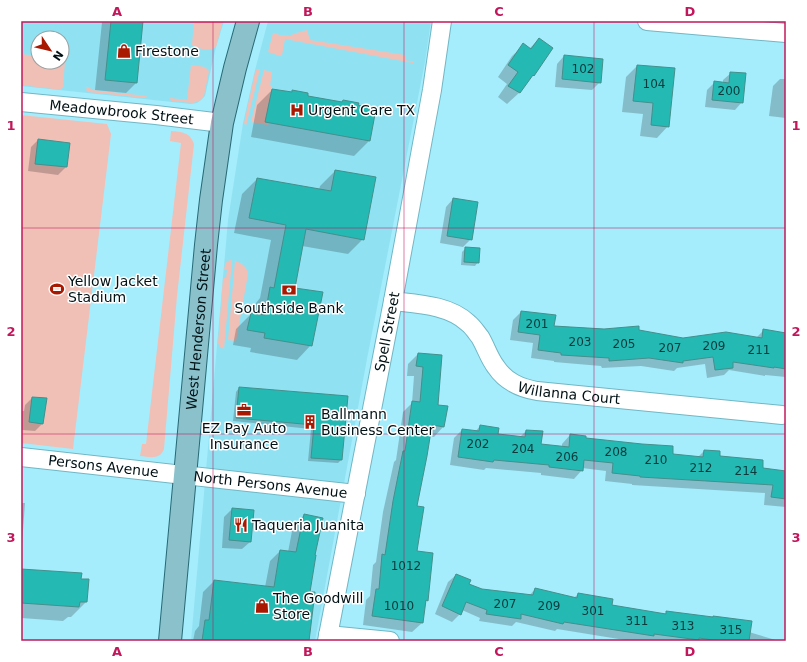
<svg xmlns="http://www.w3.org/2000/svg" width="807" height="662" font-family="'DejaVu Sans',sans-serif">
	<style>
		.built { fill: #90e2f3; fill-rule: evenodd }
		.green { fill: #f0c0b7 }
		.shadow { fill: #0003 }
		.building { fill: #25b9b4; stroke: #458f8c }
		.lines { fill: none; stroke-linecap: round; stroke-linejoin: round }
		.street-casing { stroke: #71b7c5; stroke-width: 20 }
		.primary-casing { stroke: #276975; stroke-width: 24 }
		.street { stroke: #fff; stroke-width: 18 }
		.primary { stroke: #8ac1cb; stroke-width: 22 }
		.grid { fill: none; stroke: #c2185b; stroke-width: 1; stroke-opacity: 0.55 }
		.labels { text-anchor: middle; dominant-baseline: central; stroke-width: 3; stroke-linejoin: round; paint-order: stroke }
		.number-label { font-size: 12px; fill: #093b3d }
		.poi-label { font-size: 14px; fill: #001115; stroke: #fff; text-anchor: start }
		.street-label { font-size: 14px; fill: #001115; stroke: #fff }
		.neatline { fill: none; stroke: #c2185b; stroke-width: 1.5 }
		.grid-label { font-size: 13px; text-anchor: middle; font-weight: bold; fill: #c2185b }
	</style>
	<rect width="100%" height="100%" fill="#a5edfc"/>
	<g class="built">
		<path d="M 21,21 L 224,21 L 216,47 L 205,96 L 201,100 L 197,103 L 191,104 L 21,86 ZM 38,38 L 62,38 L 62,62 L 38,62 Z"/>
		<polygon points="268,21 431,21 425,62 367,359 315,641 191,641 228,220 243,123 255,70"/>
	</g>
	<g class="green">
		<path d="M 194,21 L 223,21 L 216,47 C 209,52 199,49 192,45 Z"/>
		<polygon points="307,30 310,40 405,55 405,60 414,62 413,63 285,39 282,55 280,56 268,52 273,33 280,35 291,36 293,34"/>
		<polygon points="21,54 38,56 38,62 62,62 62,58 65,61 63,87 61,90 21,85"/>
		<polygon points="191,65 192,65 205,67 209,71 204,96 201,100 193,103 171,101 170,98 187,100"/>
		<polygon points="257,69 260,69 246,126 244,123 255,72"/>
		<polygon points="264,70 272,72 270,86 272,86 265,122 269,123 268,125 251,122"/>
		<polygon points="87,87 89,87 92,90 147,96 145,98 88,92 86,90"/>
		<polygon points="21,115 107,124 111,134 73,449 21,443"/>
		<path d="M 171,131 C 182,132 190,132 194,144 L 177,296 L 164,449 C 160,460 150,457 140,456 L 142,444 L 146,444 L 181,143 L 170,141 Z"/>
		<path d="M 232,260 L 224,349 L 220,347 L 218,343 L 223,278 L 226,278 L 227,270 L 224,270 C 225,264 226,260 232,260 Z"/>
		<path d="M 235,261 C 242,263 247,267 248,274 L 236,341 L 228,340 Z"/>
	</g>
	<g class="shadow">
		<polygon points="94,21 145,21 142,24 136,83 126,93 95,90 102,22"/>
		<polygon points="539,39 527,80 519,93 507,104 498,97 507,84 498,77 512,56 524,45 529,49"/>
		<polygon points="564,56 600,82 592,90 555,87 557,64"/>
		<polygon points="637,66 674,69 668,126 657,138 640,136 643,114 622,112 626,77"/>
		<polygon points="731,73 742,102 735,110 705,107 707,90 715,82 723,83 723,80"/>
		<polygon points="780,79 786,79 786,118 769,116 773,86"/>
		<polygon points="272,90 291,93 293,91 306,97 341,103 343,101 357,106 375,109 369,141 354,156 251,137 257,105"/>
		<polygon points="38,140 69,144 66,167 58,175 28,171 31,147"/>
		<polygon points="335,171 363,239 348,254 302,246 294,288 311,345 297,360 250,352 251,348 233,345 236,329 251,314 254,314 256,303 260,298 271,240 234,233 242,194 257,179 319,190 320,186"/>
		<polygon points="453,199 471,239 463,247 440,243 446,207"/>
		<polygon points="466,248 478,262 475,266 461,265 462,252"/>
		<polygon points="521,312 553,326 639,331 682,339 756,338 764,330 786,333 786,377 765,375 765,376 729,370 724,375 707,378 705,364 677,368 674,371 641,366 602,368 601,366 554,362 554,361 531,358 533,343 510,340 513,320"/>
		<polygon points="418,354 441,356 437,405 443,427 434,437 429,436 416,507 416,552 427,600 425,602 422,623 412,632 363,625 366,600 370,596 373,565 376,562 383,512 394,462 396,460 403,412 412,403 414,376 407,376 408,364"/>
		<polygon points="239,388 347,397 341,460 338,463 308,461 311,429 233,421 236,392"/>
		<polygon points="32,398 42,424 35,431 22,430 22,427 21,428 21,411 24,411 25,405"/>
		<polygon points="480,426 497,435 519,438 526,431 541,432 540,445 562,447 562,444 570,435 671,455 698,457 704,451 719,457 762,469 786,472 786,507 764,505 765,493 632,485 632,484 605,481 606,471 582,468 582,470 574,479 541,475 541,473 486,468 484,470 450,465 454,438 462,430 475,432"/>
		<polygon points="21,503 25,503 21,558"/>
		<polygon points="232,509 253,511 250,542 242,549 222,548 224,517"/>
		<polygon points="304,515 314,556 309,593 308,641 193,641 195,631 199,626 203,592 214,581 265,587 270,561 280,551 288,552 293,526"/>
		<polygon points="21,570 80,580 86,602 71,617 68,617 63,621 21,618"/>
		<polygon points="456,575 468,584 481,590 529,596 535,589 574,598 578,594 610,606 665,614 667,612 749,632 779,641 631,641 557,629 555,631 516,622 512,626 479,621 480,618 462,610 460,614 452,622 435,614 448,582"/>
	</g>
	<g class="building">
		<polygon points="111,21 143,21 137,83 105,80"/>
		<polygon points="539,38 553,48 534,76 533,75 520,93 508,86 518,72 508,65 523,43 531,49"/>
		<polygon points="564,55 603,59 601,83 562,79"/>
		<polygon points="637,65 675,68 669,127 651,125 653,103 633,101"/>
		<polygon points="730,72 746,73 743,103 712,100 714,81 729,83"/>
		<polygon points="272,89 292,92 292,90 308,93 308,96 342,102 343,100 359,103 358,105 376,109 370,141 265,122"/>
		<polygon points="38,139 70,143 67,167 35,164"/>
		<polygon points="335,170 376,177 364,240 306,229 295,288 323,292 312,346 264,338 265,333 247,330 251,313 265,315 270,287 274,288 286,225 249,218 257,178 331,191"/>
		<polygon points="453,198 478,202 472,240 447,236"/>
		<polygon points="465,247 480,248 479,263 464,262"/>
		<polygon points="521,311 556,315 554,326 604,329 639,326 639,330 683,338 726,332 762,338 763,329 786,333 786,369 774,367 774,368 733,362 733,368 715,370 713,357 683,361 683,363 649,358 609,361 609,358 561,355 561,353 538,350 540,335 518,332"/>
		<polygon points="418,353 442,355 438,405 448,406 444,427 432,425 427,456 417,506 424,507 417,551 433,553 428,601 426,600 423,623 372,616 376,589 379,589 382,554 385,555 393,501 403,451 405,451 412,401 420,402 423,367 416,366"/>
		<polygon points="239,387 348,396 342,460 311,458 314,425 236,418"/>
		<polygon points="32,397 47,398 43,424 29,422"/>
		<polygon points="480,425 499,428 498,434 525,437 526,430 543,431 541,444 569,447 570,434 586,436 586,438 642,444 673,446 673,454 703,457 704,450 720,451 720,456 763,460 763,468 786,471 786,499 771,497 773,485 640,477 640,476 612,473 613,463 584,460 583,471 549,467 549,465 494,460 493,462 458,457 462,429 479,431"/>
		<polygon points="232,508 254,510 251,542 229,540"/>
		<polygon points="304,514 323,518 315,555 316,555 310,592 315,592 309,641 202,641 205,620 209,620 214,580 274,587 280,550 296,552"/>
		<polygon points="21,569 82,573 81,579 89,579 87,602 80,602 79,607 21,603"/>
		<polygon points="456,574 471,580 469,584 482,589 533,595 535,588 577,598 578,593 613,599 612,605 666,614 666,611 713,617 713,616 752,621 749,641 720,641 699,638 699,640 654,634 654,636 564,622 563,624 521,614 521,619 486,614 487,610 466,602 461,615 442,606"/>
	</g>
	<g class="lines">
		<defs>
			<g id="street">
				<polyline points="647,21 786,33"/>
				<path id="s1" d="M 21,102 L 156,115 L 222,123"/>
				<path id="s2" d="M 393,301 C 418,304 449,305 468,323 C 473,327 476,332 480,337 C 486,347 489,358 496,367 C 506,382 520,388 537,391 L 782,415"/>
				<path id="s3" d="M 21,457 L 356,494"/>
				<polyline points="328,635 390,641"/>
				<path id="s4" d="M 327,641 L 393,301 L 432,90 L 442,21"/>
			</g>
			<g id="primary">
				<path id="s5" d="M 170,641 L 206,245 L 211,200 L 222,123 L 235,68 L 248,21"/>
			</g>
		</defs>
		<use href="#street" class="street-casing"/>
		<use href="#primary" class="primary-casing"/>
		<use href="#street" class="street"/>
		<use href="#primary" class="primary"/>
	</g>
	<path class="grid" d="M 213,21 L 213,641M 404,21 L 404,641M 594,21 L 594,641M 21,228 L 786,228M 21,434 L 786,434"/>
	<defs>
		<symbol id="shop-bare" viewBox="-9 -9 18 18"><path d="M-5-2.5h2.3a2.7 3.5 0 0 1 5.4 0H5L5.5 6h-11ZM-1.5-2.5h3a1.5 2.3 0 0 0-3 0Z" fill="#a91801" stroke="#fff" stroke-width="2.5" paint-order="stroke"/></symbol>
		<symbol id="hospital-bare" viewBox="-9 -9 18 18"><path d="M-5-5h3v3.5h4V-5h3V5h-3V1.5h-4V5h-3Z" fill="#a91801" stroke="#fff" stroke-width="2.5" paint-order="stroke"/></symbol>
		<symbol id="stadium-bare" viewBox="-9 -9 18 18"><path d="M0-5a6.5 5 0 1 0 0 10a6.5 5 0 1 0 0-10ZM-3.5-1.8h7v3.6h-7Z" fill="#a91801" stroke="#fff" stroke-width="2.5" paint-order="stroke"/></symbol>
		<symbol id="bank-bare" viewBox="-9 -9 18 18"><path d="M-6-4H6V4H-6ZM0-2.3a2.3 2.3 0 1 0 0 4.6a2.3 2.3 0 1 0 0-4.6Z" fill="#a91801" stroke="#fff" stroke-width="2.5" paint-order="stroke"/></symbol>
		<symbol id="office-bare" viewBox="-9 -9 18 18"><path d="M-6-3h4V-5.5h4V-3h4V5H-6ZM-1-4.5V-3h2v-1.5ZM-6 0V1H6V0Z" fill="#a91801" stroke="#fff" stroke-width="2.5" paint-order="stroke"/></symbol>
		<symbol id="building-bare" viewBox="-9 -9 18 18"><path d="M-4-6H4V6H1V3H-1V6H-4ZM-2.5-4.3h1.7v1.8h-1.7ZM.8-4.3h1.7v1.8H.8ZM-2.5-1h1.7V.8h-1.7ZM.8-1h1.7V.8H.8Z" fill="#a91801" stroke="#fff" stroke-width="2.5" paint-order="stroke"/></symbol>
		<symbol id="restaurant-bare" viewBox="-9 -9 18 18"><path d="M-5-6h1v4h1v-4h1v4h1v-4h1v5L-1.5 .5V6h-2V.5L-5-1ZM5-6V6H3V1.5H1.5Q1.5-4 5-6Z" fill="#a91801" stroke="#fff" stroke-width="2.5" paint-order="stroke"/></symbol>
	</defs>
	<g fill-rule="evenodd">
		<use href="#shop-bare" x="114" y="41" width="20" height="20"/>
		<use href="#hospital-bare" x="287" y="100" width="20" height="20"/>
		<use href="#stadium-bare" x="47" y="279" width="20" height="20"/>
		<use href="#bank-bare" x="279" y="280" width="20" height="20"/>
		<use href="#office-bare" x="234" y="400" width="20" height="20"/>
		<use href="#building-bare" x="300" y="412" width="20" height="20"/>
		<use href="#restaurant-bare" x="231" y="515" width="20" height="20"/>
		<use href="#shop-bare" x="252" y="596" width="20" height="20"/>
	</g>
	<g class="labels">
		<g class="number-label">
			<text x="583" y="69">102</text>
			<text x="654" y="84">104</text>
			<text x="729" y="91">200</text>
			<text x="537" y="324">201</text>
			<text x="580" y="342">203</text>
			<text x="624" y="344">205</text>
			<text x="714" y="346">209</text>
			<text x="670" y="348">207</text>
			<text x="759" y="350">211</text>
			<text x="478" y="444">202</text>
			<text x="523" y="449">204</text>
			<text x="616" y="452">208</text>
			<text x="567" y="457">206</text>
			<text x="656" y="460">210</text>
			<text x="701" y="468">212</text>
			<text x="746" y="471">214</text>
			<text x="406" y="566">1012</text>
			<text x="505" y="604">207</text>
			<text x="399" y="606">1010</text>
			<text x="549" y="606">209</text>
			<text x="593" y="611">301</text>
			<text x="637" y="621">311</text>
			<text x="683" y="626">313</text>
			<text x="731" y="630">315</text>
		</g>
		<g class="poi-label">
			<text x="135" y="51">Firestone</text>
			<text x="308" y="110">Urgent Care TX</text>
			<text x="68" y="281">Yellow Jacket<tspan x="68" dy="16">Stadium</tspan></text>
			<text x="289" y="308" text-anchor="middle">Southside Bank</text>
			<text x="321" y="414">Ballmann<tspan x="321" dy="16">Business Center</tspan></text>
			<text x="244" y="428" text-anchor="middle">EZ Pay Auto<tspan x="244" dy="16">Insurance</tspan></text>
			<text x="252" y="525">Taqueria Juanita</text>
			<text x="273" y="598">The Goodwill<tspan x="273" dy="16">Store</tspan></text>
		</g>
		<g class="street-label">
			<text stroke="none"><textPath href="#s1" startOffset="101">Meadowbrook Street</textPath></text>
			<text stroke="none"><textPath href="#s5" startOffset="313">West Henderson Street</textPath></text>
			<text stroke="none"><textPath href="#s4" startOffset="315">Spell Street</textPath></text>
			<text stroke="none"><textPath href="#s2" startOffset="213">Willanna Court</textPath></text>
			<text stroke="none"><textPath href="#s3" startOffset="83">Persons Avenue</textPath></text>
			<text stroke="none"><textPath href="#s3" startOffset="251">North Persons Avenue</textPath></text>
		</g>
	</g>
	<rect width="807" height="662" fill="none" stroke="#ffffff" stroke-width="44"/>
	<g transform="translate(50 50) rotate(125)"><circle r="19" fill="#ffffff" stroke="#99a0a1"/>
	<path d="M0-3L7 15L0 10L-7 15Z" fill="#a91801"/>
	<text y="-6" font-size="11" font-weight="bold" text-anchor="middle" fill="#001115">N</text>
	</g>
	<rect x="22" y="22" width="763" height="618" class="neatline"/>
	<g class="grid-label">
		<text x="117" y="16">A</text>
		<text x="308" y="16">B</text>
		<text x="499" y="16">C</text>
		<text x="690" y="16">D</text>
		<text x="11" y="130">1</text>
		<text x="796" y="130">1</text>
		<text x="11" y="336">2</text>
		<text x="796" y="336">2</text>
		<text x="11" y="542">3</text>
		<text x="796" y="542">3</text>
		<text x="117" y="656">A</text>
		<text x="308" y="656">B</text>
		<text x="499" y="656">C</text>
		<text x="690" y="656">D</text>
	</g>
</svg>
